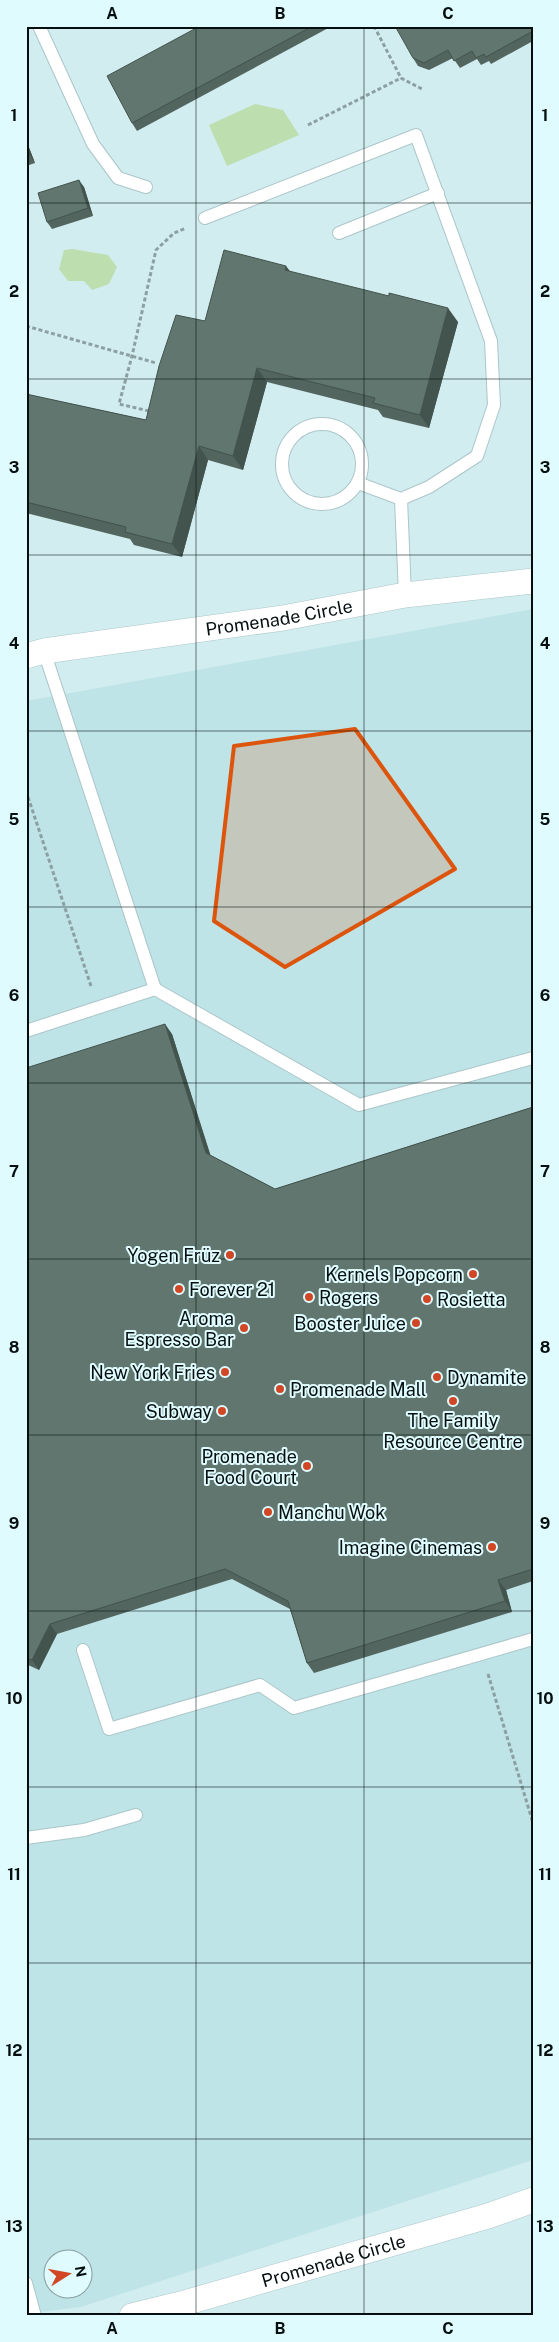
<svg xmlns="http://www.w3.org/2000/svg" width="559" height="2342" font-family="'Public Sans',sans-serif">
	<style>
		.built { fill: #bfe4e8; fill-rule: evenodd }
		.green { fill: #bddeaf }
		.lines { fill: none; stroke-linecap: round; stroke-linejoin: round }
		.lane-casing { stroke: #abc6c9; stroke-width: 14 }
		.street-casing { stroke: #abc6c9; stroke-width: 26 }
		.path { stroke: #8ca0a3; stroke-width: 3; stroke-dasharray: 4 2.5; stroke-linecap: butt }
		.lane { stroke: #fff; stroke-width: 12 }
		.street { stroke: #fff; stroke-width: 25 }
		.wall { fill: #53655f }
		.shaded-wall { fill: #43534d }
		.building { fill: #60766e; stroke: #43534d }
		.marked { fill: #dd550c; fill-opacity: 0.2; stroke: #dd550c; stroke-width: 4; stroke-linejoin: round }
		.grid { fill: none; stroke: #060f10; stroke-width: 1; stroke-opacity: 0.55 }
		.poi-dot { fill: #d14726; stroke: #dffbfe; stroke-width: 2 }
		.labels { text-anchor: middle; dominant-baseline: central; stroke-width: 4; stroke-linejoin: round; paint-order: stroke }
		.street-label { font-size: 18px; fill: #060f10; stroke: #dffbfe }
		.poi-label { font-size: 18px; fill: #060f10; stroke: #dffbfe; text-anchor: end }
		.neatline { fill: none; stroke: #060f10; stroke-width: 2 }
		.grid-label { font-size: 16px; text-anchor: middle; font-weight: bold; fill: #060f10 }
	</style>
	<rect width="100%" height="100%" fill="#d2edf0"/>
	<path class="built" d="M 533,609 L 533,2160 L 81,2307 L 26,2314 L 26,701 ZM 52,2260 L 82,2260 L 82,2290 L 52,2290 Z"/>
	<g class="green">
		<polygon points="255,104 283,110 299,135 227,166 209,125"/>
		<polygon points="72,249 108,255 117,267 109,284 92,290 84,281 68,281 59,269 64,250"/>
	</g>
	<g class="lines">
		<defs>
			<g id="lane">
				<polyline points="39,26 93,144 118,178 146,187"/>
				<polyline points="205,218 416,135 491,341 494,405 477,456 429,487 401,499 358,483"/>
				<polyline points="339,233 438,193"/>
				<circle cx="322" cy="464" r="40"/>
				<polyline points="401,499 405,595"/>
				<polyline points="44,651 155,989"/>
				<polyline points="26,1031 155,989 359,1105 533,1058"/>
				<polyline points="83,1650 109,1729 260,1685 294,1708 533,1639"/>
				<polyline points="26,1838 84,1830 136,1815"/>
				<polyline points="26,2283 35,2316"/>
			</g>
			<g id="street">
				<path id="s1" d="M 26,656 L 44,651 L 283,618 L 405,595 L 533,581"/>
				<path id="s2" d="M 132,2316 L 181,2304 L 488,2216 L 533,2200"/>
			</g>
		</defs>
		<use href="#lane" class="lane-casing"/>
		<use href="#street" class="street-casing"/>
		<g class="path">
			<polyline points="374,26 401,78 424,90"/>
			<polyline points="308,125 401,78"/>
			<polyline points="26,326 156,363"/>
			<polyline points="149,411 119,404 132,356 156,250 174,233 186,228"/>
			<polyline points="26,791 91,986"/>
			<polyline points="488,1674 533,1823"/>
		</g>
		<use href="#lane" class="lane"/>
		<use href="#street" class="street"/>
	</g>
	<g class="wall">
		<polygon points="200,26 332,26 137,131 132,123"/>
		<polygon points="533,26 533,41 491,64 489,61 481,65 477,59 460,68 453,58 429,70 418,66 413,58"/>
		<polygon points="26,140 35,163 26,166"/>
		<polygon points="84,187 93,216 52,229 47,222"/>
		<polygon points="291,272 458,322 429,428 383,417 378,410 267,382 243,470 208,460 182,557 134,545 130,539 26,513 26,390 30,395 146,420 205,321"/>
		<polygon points="172,1034 210,1155 275,1189 533,1107 533,1581 506,1590 512,1612 314,1673 307,1663 290,1609 232,1579 57,1634 39,1670 26,1664 26,1068"/>
	</g>
	<g class="shaded-wall">
		<polygon points="26,140 35,163 30,155 26,146"/>
		<polygon points="79,180 84,187 93,216 88,208"/>
		<polygon points="286,266 296,279 285,270"/>
		<polygon points="448,308 458,322 429,428 420,415"/>
		<polygon points="257,368 267,382 243,470 233,456"/>
		<polygon points="199,446 208,460 182,557 172,544"/>
		<polygon points="165,1024 172,1034 213,1163 206,1153"/>
		<polygon points="498,1580 506,1590 512,1612 505,1601"/>
		<polygon points="50,1624 57,1634 39,1670 32,1660"/>
	</g>
	<g class="building">
		<polygon points="200,26 313,26 132,123 107,76"/>
		<polygon points="395,26 533,26 533,31 486,57 484,54 476,58 472,51 454,61 448,50 424,63 413,58"/>
		<polygon points="26,146 30,155 26,157"/>
		<polygon points="79,180 88,208 47,222 38,193"/>
		<polygon points="224,250 286,266 285,270 389,296 389,293 448,308 420,415 373,403 375,398 257,368 233,456 199,446 172,544 125,532 126,527 26,502 26,394 146,420 159,366 176,315 205,321"/>
		<polygon points="165,1024 206,1153 275,1189 533,1107 533,1569 498,1580 505,1601 307,1663 288,1601 225,1569 50,1624 32,1660 26,1658 26,1068"/>
	</g>
	<path class="marked" d="M 355,729 L 455,869 L 285,967 L 214,921 L 234,746 Z"/>
	<path class="grid" d="M 196,26 L 196,2316M 364,26 L 364,2316M 26,203 L 533,203M 26,379 L 533,379M 26,555 L 533,555M 26,731 L 533,731M 26,907 L 533,907M 26,1083 L 533,1083M 26,1259 L 533,1259M 26,1435 L 533,1435M 26,1611 L 533,1611M 26,1787 L 533,1787M 26,1963 L 533,1963M 26,2139 L 533,2139"/>
	<g class="poi-dot">
		<circle cx="230" cy="1255" r="5"/>
		<circle cx="473" cy="1274" r="5"/>
		<circle cx="179" cy="1289" r="5"/>
		<circle cx="309" cy="1297" r="5"/>
		<circle cx="427" cy="1299" r="5"/>
		<circle cx="416" cy="1323" r="5"/>
		<circle cx="244" cy="1328" r="5"/>
		<circle cx="225" cy="1372" r="5"/>
		<circle cx="437" cy="1377" r="5"/>
		<circle cx="280" cy="1389" r="5"/>
		<circle cx="453" cy="1401" r="5"/>
		<circle cx="222" cy="1411" r="5"/>
		<circle cx="307" cy="1466" r="5"/>
		<circle cx="268" cy="1512" r="5"/>
		<circle cx="492" cy="1547" r="5"/>
	</g>
	<g class="labels">
		<g class="street-label">
			<text stroke="none"><textPath href="#s1" startOffset="256">Promenade Circle</textPath></text>
			<text stroke="none"><textPath href="#s2" startOffset="209">Promenade Circle</textPath></text>
		</g>
		<g class="poi-label">
			<text x="220" y="1255">Yogen Früz</text>
			<text x="463" y="1274">Kernels Popcorn</text>
			<text x="189" y="1289" text-anchor="start">Forever 21</text>
			<text x="319" y="1297" text-anchor="start">Rogers</text>
			<text x="437" y="1299" text-anchor="start">Rosietta</text>
			<text x="234" y="1318">Aroma<tspan x="234" dy="21">Espresso Bar</tspan></text>
			<text x="406" y="1323">Booster Juice</text>
			<text x="215" y="1372">New York Fries</text>
			<text x="447" y="1377" text-anchor="start">Dynamite</text>
			<text x="290" y="1389" text-anchor="start">Promenade Mall</text>
			<text x="212" y="1411">Subway</text>
			<text x="453" y="1420" text-anchor="middle">The Family<tspan x="453" dy="21">Resource Centre</tspan></text>
			<text x="297" y="1456">Promenade<tspan x="297" dy="21">Food Court</tspan></text>
			<text x="278" y="1512" text-anchor="start">Manchu Wok</text>
			<text x="482" y="1547">Imagine Cinemas</text>
		</g>
	</g>
	<rect width="559" height="2342" fill="none" stroke="#dffbfe" stroke-width="55"/>
	<g transform="translate(68 2274) rotate(79)"><circle r="24" fill="#dffbfe" stroke="#889d9f"/>
	<path d="M0-4L9 19L0 12L-9 19Z" fill="#d14726"/>
	<text y="-8" font-size="14" font-weight="bold" text-anchor="middle" fill="#060f10">N</text>
	</g>
	<rect x="28" y="28" width="504" height="2286" class="neatline"/>
	<g class="grid-label">
		<text x="112" y="19">A</text>
		<text x="280" y="19">B</text>
		<text x="448" y="19">C</text>
		<text x="14" y="121">1</text>
		<text x="545" y="121">1</text>
		<text x="14" y="297">2</text>
		<text x="545" y="297">2</text>
		<text x="14" y="473">3</text>
		<text x="545" y="473">3</text>
		<text x="14" y="649">4</text>
		<text x="545" y="649">4</text>
		<text x="14" y="825">5</text>
		<text x="545" y="825">5</text>
		<text x="14" y="1001">6</text>
		<text x="545" y="1001">6</text>
		<text x="14" y="1177">7</text>
		<text x="545" y="1177">7</text>
		<text x="14" y="1353">8</text>
		<text x="545" y="1353">8</text>
		<text x="14" y="1529">9</text>
		<text x="545" y="1529">9</text>
		<text x="14" y="1704">10</text>
		<text x="545" y="1704">10</text>
		<text x="14" y="1880">11</text>
		<text x="545" y="1880">11</text>
		<text x="14" y="2056">12</text>
		<text x="545" y="2056">12</text>
		<text x="14" y="2232">13</text>
		<text x="545" y="2232">13</text>
		<text x="112" y="2334">A</text>
		<text x="280" y="2334">B</text>
		<text x="448" y="2334">C</text>
	</g>
</svg>
